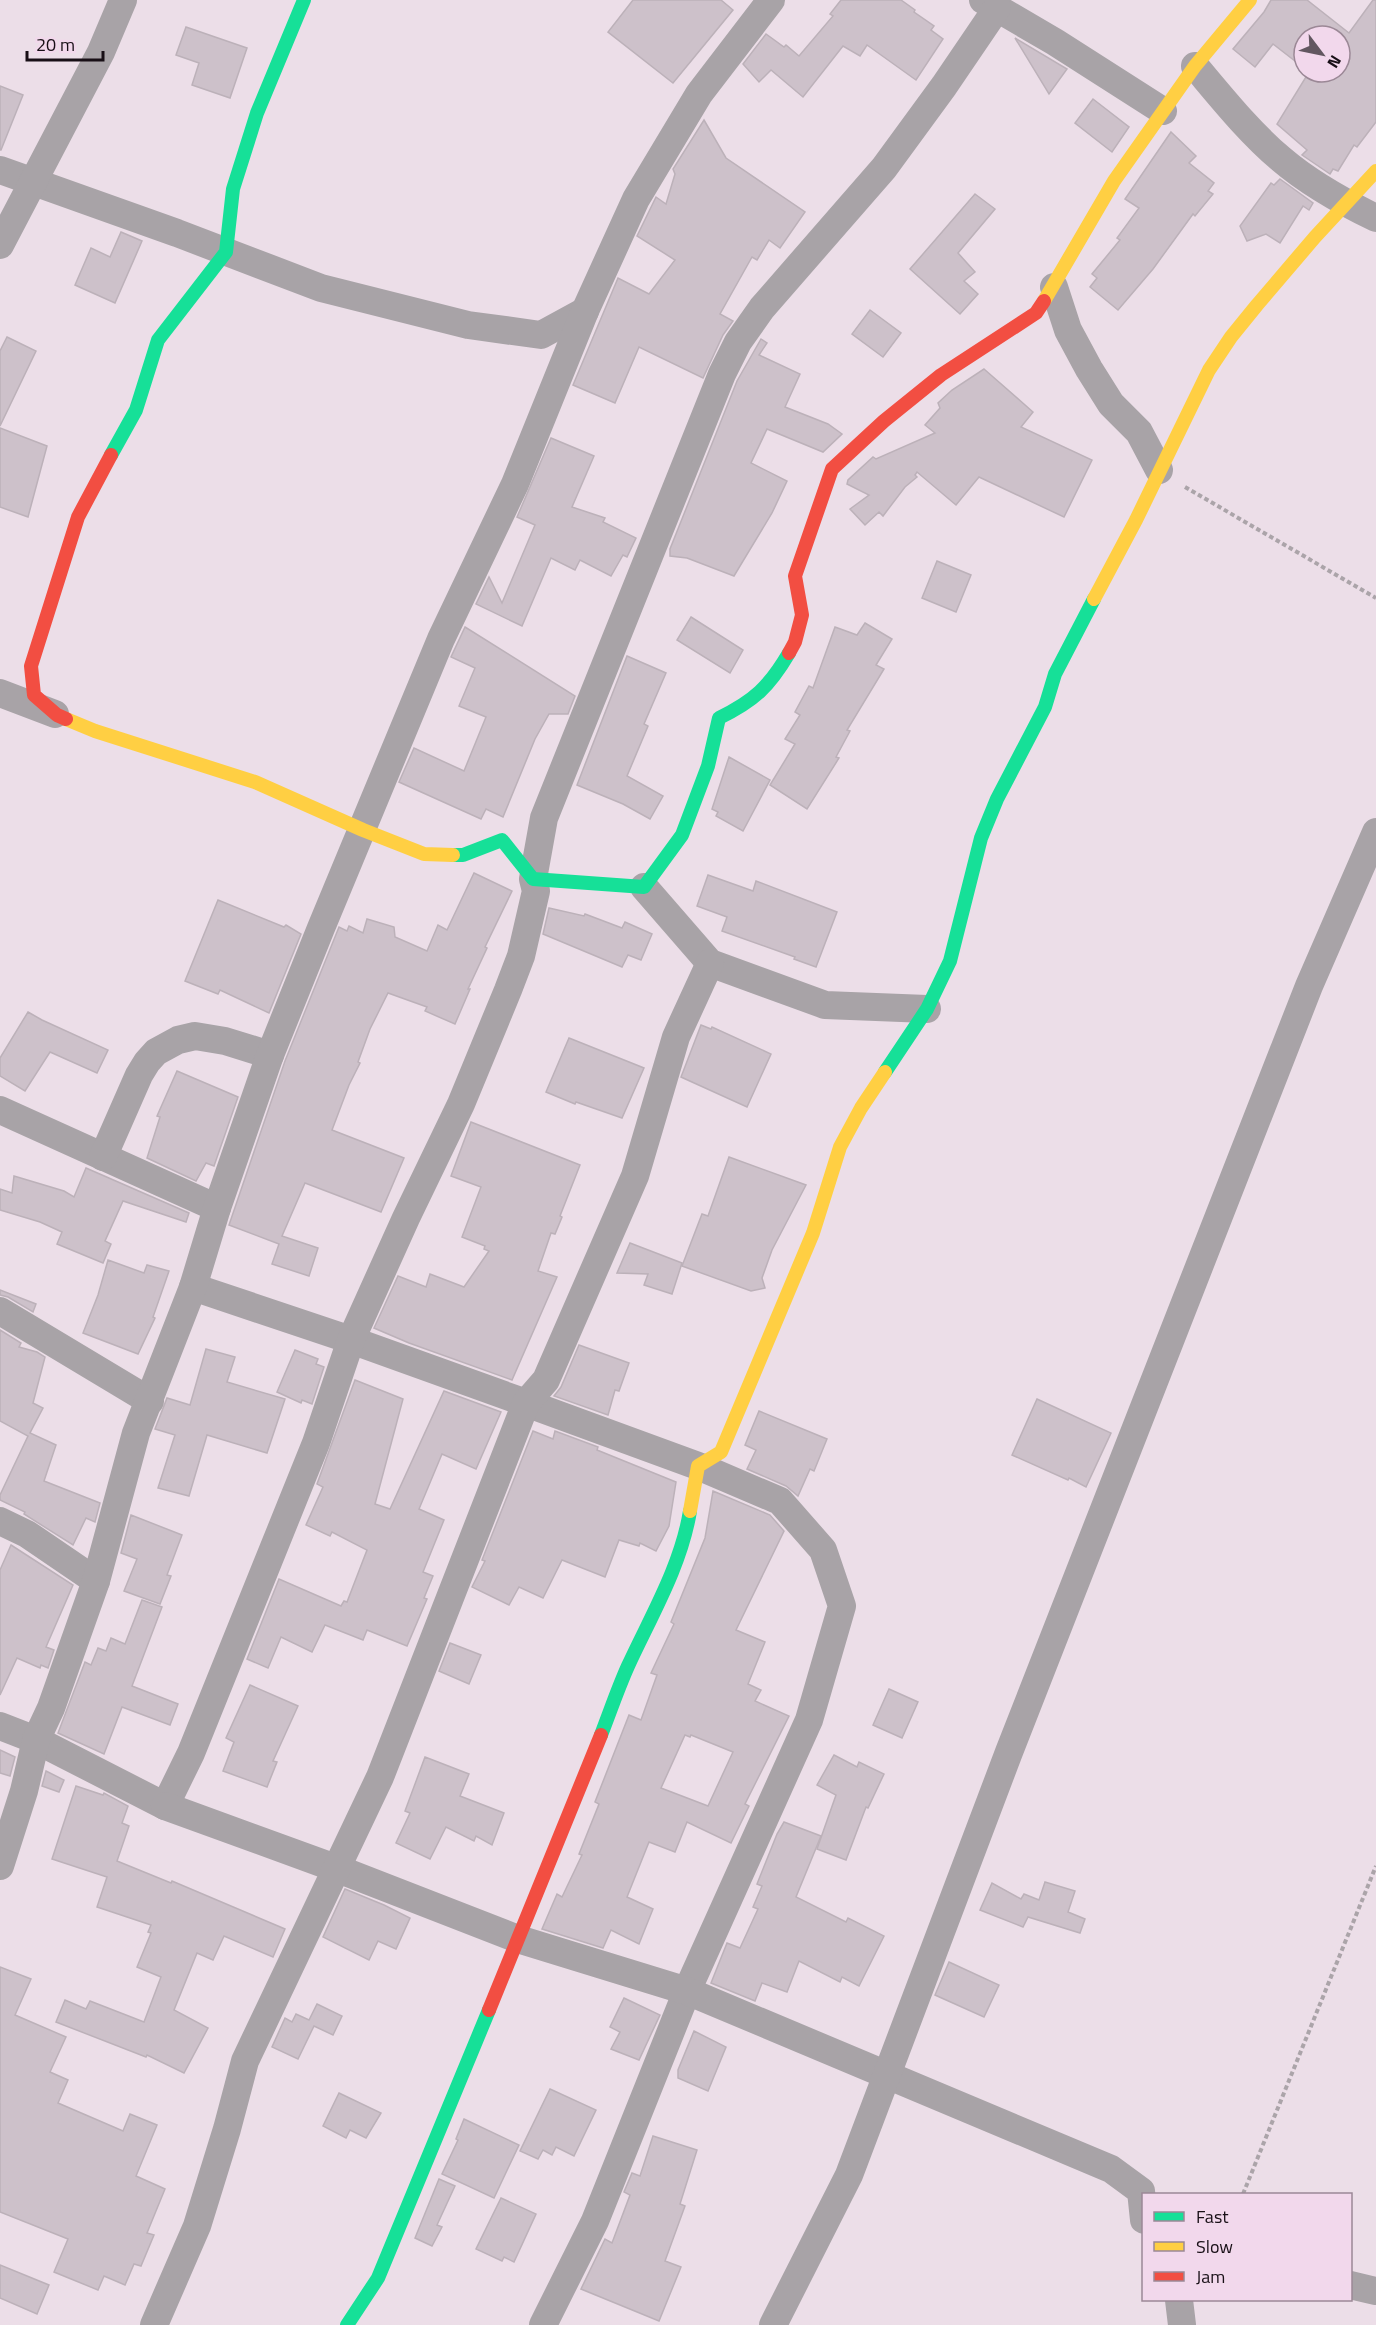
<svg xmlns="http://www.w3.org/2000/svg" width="1376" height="2325" font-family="'Titillium Web',sans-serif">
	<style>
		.building { fill: #cdc1ca; stroke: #bcb1b9; stroke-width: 1.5; fill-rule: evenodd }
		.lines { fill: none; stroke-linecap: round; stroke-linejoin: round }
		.path { stroke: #aba4a9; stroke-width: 4; stroke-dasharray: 4.5 3; stroke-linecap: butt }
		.street { stroke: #a8a3a7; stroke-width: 28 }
		.fast { stroke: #16e098; stroke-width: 14 }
		.slow { stroke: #ffcf43; stroke-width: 14 }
		.jam { stroke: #f24e42; stroke-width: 14 }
	</style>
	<rect width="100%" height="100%" fill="#ecdee8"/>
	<g class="building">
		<polygon points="633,0 721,0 733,10 673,83 608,32"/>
		<polygon points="841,0 901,0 915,10 914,12 934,26 931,30 943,39 916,80 867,45 860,56 843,46 803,97 771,70 759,82 743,64 766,34 784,47 786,45 799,56 833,16 830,14"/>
		<polygon points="1271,0 1307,0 1349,33 1373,0 1376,0 1376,122 1357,147 1354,145 1338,171 1333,169 1330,174 1302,155 1307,150 1277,124 1309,72 1340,72 1340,36 1304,36 1304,68 1273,44 1255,67 1233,49 1264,12"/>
		<polygon points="186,27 247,48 230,98 192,85 199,63 176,55"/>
		<polygon points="1015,38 1067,69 1049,94"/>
		<polygon points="0,86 23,95 1,150 0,150"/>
		<polygon points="1093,99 1129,127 1112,152 1075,123"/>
		<polygon points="704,120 726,158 805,212 780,248 769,240 757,260 752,257 720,314 733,321 723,335 703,378 639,347 615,403 573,385 618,278 649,294 675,260 637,236 656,197 666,204 675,174 673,169"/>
		<polygon points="1171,132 1196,156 1189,163 1214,183 1208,191 1213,194 1195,216 1193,214 1153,269 1118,310 1090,287 1097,278 1092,274 1120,240 1117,238 1139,208 1125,199"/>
		<polygon points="1280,179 1313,203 1309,210 1303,206 1280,243 1266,234 1247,241 1240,226 1271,183 1274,185"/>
		<polygon points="975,194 995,209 958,253 975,272 964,281 978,294 960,314 910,269"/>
		<polygon points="121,232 142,241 115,303 75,285 91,248 110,257"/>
		<polygon points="870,310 901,333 883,357 852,334"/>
		<polygon points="7,337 36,351 0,426 0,351"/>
		<polygon points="761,339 767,343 759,355 800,374 785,407 828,424 842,434 823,452 767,429 751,463 787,481 772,513 734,576 687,558 670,556 670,549 737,381"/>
		<polygon points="984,369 1033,412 1021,427 1092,460 1064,517 979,477 956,505 917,472 915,475 917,477 905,487 883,516 879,512 865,525 850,509 869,495 847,484 848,480 873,457 876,459 935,433 925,425 940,408 938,403 952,390"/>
		<polygon points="0,428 47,446 28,517 0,507"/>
		<polygon points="551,438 594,456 572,507 605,518 603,522 636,538 627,557 623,555 611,576 580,560 575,570 551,558 522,626 476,604 489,577 502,603 535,525 517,517"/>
		<polygon points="937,561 971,575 956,612 922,598"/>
		<polygon points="691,617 743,650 730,673 677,640"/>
		<polygon points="865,623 892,639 876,665 884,669 847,730 850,731 836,757 839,758 807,809 770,785 795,744 785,739 800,715 795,712 809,686 813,688 835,627 857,635"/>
		<polygon points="465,627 575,696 568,714 549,714 535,739 503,817 486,809 481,819 399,782 414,748 464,771 486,717 459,706 475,668 451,657"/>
		<polygon points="627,656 666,673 644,724 648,726 627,776 663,796 650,819 623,804 577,785"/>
		<polygon points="729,757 770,780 743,831 716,816 718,812 712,809"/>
		<polygon points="474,873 512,891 485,947 487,948 468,989 470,989 455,1024 425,1011 427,1007 388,993 370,1029 358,1062 360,1063 349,1085 332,1130 404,1158 381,1212 305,1183 282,1236 318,1248 309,1276 272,1264 279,1244 229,1225 285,1061 339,927 347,931 349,926 363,933 367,919 394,927 395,937 427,951 438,925 447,930"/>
		<polygon points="708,875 753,891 756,881 837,912 816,967 794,959 795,957 722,931 727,917 697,906"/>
		<polygon points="218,900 284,927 286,925 301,934 269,1013 220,990 218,994 185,981"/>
		<polygon points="549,908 584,916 585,914 622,928 625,922 652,934 641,960 628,955 622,967 543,934"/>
		<polygon points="28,1012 42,1020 108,1050 97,1073 50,1052 25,1091 0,1076 0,1058"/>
		<polygon points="701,1025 711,1029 712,1027 771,1054 747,1107 681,1077"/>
		<polygon points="569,1038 644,1068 622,1118 576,1102 575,1104 546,1092"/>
		<polygon points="177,1071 238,1097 214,1166 206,1163 196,1181 147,1158 160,1117 157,1116"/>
		<polygon points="471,1122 580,1165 560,1216 562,1217 555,1234 551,1233 538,1271 557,1277 512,1380 409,1343 374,1328 398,1276 426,1287 430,1274 464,1287 489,1251 484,1249 485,1246 462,1237 481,1187 451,1176"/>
		<polygon points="729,1157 806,1185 772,1250 762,1278 765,1288 751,1291 682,1266 702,1214 708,1216"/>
		<polygon points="86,1168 189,1213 186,1222 123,1201 105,1241 111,1244 103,1263 57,1244 62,1232 40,1222 0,1210 0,1189 12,1193 14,1176 64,1191 74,1197"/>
		<polygon points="630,1243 682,1263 672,1294 644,1285 648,1274 617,1273"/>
		<polygon points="108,1260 144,1273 147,1265 169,1271 153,1317 155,1318 138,1354 83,1333 98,1295"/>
		<polygon points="0,1290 36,1304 33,1312 8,1297 0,1295"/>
		<polygon points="0,1330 21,1343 19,1347 37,1352 45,1357 33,1403 43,1408 30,1433 56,1445 44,1481 100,1503 95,1522 86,1518 73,1545 24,1514 25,1512 0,1500 0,1495 28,1436 0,1421"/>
		<polygon points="579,1345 629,1363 619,1391 615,1390 608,1415 554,1396 561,1387"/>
		<polygon points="206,1349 235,1357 227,1382 285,1399 267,1453 207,1435 189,1496 158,1488 175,1435 155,1429 167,1398 190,1405"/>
		<polygon points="295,1350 318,1359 316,1364 324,1367 312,1404 302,1400 301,1403 277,1392"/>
		<polygon points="355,1380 403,1399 375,1504 390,1509 444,1391 501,1412 476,1469 442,1454 419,1509 444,1520 423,1572 433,1576 424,1598 427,1599 407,1646 367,1630 363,1640 325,1625 312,1652 281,1637 268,1668 247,1659 279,1579 341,1606 344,1601 347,1602 367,1550 332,1532 330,1536 306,1525 323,1487 317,1484"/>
		<polygon points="1037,1399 1111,1433 1086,1487 1069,1478 1068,1480 1012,1455"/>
		<polygon points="759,1411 827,1439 814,1471 810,1469 798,1496 786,1486 747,1469 756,1450 745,1445"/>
		<polygon points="533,1431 553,1439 555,1431 598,1447 597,1450 676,1482 669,1526 656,1551 640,1543 639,1546 619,1540 605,1577 562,1560 543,1598 519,1587 509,1605 472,1587 485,1561 482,1560"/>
		<path d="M 713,1491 L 770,1515 L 784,1531 L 736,1630 L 765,1642 L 748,1684 L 761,1690 L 755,1701 L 789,1716 L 745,1804 L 749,1806 L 731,1843 L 687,1822 L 675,1852 L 649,1842 L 627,1897 L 653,1909 L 639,1944 L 611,1930 L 603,1948 L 542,1929 L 557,1894 L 562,1897 L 582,1855 L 579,1854 L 599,1804 L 595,1802 L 629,1715 L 641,1720 L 657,1675 L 651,1673 L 674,1624 L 671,1622 L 705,1538 ZM 685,1735 L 690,1737 L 691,1735 L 733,1752 L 708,1806 L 661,1788 Z"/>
		<polygon points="131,1515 182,1535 167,1575 171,1576 160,1604 124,1591 137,1559 121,1553"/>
		<polygon points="11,1545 73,1585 46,1647 54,1650 48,1668 41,1665 40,1668 17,1658 0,1695 0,1570"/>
		<polygon points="142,1600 162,1607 132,1686 178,1704 170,1725 122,1707 104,1754 58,1733 85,1662 91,1665 98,1648 106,1651 111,1638 125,1644"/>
		<polygon points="450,1643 481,1655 469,1684 439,1671"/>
		<polygon points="250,1685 298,1706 273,1761 277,1762 267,1787 223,1771 234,1742 226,1738"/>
		<polygon points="889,1689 918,1702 902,1738 873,1725"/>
		<polygon points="0,1750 15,1757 10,1776 0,1773"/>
		<polygon points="834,1755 857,1767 859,1762 884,1774 868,1808 866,1807 846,1860 817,1849 836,1795 817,1785"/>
		<polygon points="425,1757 469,1774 460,1796 504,1813 492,1845 476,1836 474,1841 446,1827 430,1859 396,1843 410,1813 405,1811"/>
		<polygon points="46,1771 64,1780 59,1792 42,1786"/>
		<polygon points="76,1786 103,1795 104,1793 128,1806 122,1823 129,1826 117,1861 171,1883 172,1881 285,1929 273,1957 224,1936 213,1960 197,1953 174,2010 208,2028 184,2073 147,2055 146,2057 56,2022 65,2000 86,2009 90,2001 144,2022 161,1977 137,1967 151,1933 148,1932 151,1925 97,1907 107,1877 52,1859"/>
		<polygon points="784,1822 821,1836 796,1897 846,1922 848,1918 884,1936 859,1986 842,1977 840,1982 799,1961 787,1992 762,1983 755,2001 711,1983 727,1943 740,1948 758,1909 753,1907 762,1886 757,1884 777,1834"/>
		<polygon points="1045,1882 1075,1891 1068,1912 1085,1919 1080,1933 1028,1917 1023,1927 980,1910 992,1883 1021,1899 1024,1894 1039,1900"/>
		<polygon points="345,1889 384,1905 410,1918 396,1949 378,1941 369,1960 323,1937"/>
		<polygon points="949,1962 999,1985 984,2017 935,1995"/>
		<polygon points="0,1967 31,1979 15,2015 66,2037 50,2072 68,2080 58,2103 123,2131 130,2114 157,2125 136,2176 165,2189 147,2233 154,2235 141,2266 134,2264 125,2285 104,2276 98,2290 54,2272 68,2239 0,2212"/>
		<polygon points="624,1998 660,2015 639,2060 611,2049 620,2032 610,2027"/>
		<polygon points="317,2004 342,2016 333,2035 314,2026 298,2059 272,2047 285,2018 292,2022 296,2014 309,2020"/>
		<polygon points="694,2031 726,2047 708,2091 678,2078 678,2070"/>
		<polygon points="550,2089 596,2110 574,2156 556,2147 552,2155 543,2150 538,2159 520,2151"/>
		<polygon points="339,2093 381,2113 366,2138 350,2130 346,2138 323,2126"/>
		<polygon points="464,2119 519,2145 494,2198 442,2174 458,2140 456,2139"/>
		<polygon points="653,2136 697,2150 680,2204 685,2206 665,2261 681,2267 659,2321 581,2289 605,2239 612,2243 630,2195 624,2192 632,2173 640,2176"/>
		<polygon points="439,2179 455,2186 437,2225 442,2227 432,2246 415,2238"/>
		<polygon points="501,2198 536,2214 514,2262 504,2257 502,2261 476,2249"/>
		<polygon points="0,2265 49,2285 37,2314 0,2298"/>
	</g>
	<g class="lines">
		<g class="path">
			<polyline points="1185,487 1376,598"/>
			<polyline points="1243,2194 1376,1866"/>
		</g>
		<g class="street">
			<polyline points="983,0 1055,42 1163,111"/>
			<path d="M 1195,66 C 1222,98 1249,132 1281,159 C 1309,183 1343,202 1376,218"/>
			<polyline points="0,170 177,233 321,288 468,325 541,335 585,311"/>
			<polyline points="0,245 101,52 123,0"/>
			<polyline points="1054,287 1068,330 1089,369 1111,404 1139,432 1159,470"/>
			<polyline points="0,693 55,714"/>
			<polyline points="644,887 710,963 825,1005 927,1009"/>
			<polyline points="0,1110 217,1208"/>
			<polyline points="103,1157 139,1075 147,1062 156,1052 178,1040 195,1036 225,1041 270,1055"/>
			<polyline points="193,1287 351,1340 526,1403 698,1466 780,1501 823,1550 842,1606 809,1720 687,1991 595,2221 543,2325"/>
			<polyline points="0,1311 150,1401"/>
			<polyline points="0,1521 27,1534 96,1581"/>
			<polyline points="0,1726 36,1740 165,1806 191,1753 316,1443 351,1340 406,1218 461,1104 508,990 521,956 536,891 533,879 544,818 722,374 738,342 762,308 884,168 944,86 997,8"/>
			<polyline points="165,1806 338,1869 518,1939 687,1991 1111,2169 1141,2191 1144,2220"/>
			<polyline points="0,1866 24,1791 36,1740 51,1708 96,1581 136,1433 193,1287 217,1208 270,1055 321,928 441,639 515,484 585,311 636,199 699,94 771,0"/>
			<polyline points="1350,2285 1376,2291"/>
			<polyline points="1179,2300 1182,2325"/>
			<polyline points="154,2325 197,2226 227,2129 245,2061 380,1777 526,1403 546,1380 635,1176 676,1037 710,963"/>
			<polyline points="773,2325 849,2175 1009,1752 1309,986 1376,832"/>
		</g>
		<g class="fast">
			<polyline points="111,455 136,410 158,340 226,252 233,189 257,113 304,0"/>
			<path d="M 453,855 L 463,855 L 502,840 L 533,879 L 644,887 L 682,835 L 708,766 L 719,718 C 754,701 769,687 789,653"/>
			<polyline points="885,1072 927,1009 950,961 981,838 997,799 1045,707 1055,674 1094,599"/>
			<path d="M 601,1735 C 610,1712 618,1688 628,1666 C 651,1616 681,1566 690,1511"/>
			<polyline points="347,2325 378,2278 489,2010"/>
		</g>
		<g class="slow">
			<polyline points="1044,301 1114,181 1195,66 1250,0"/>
			<polyline points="1094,599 1136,520 1209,370 1231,337 1257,305 1315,237 1376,171"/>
			<polyline points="66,719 95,731 255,782 363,830 424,854 453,855"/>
			<polyline points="690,1511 698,1466 721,1452 813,1233 840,1147 861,1108 885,1072"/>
		</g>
		<g class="jam">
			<polyline points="789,653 795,642 802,615 795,576 832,469 884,421 941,375 1036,313 1044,301"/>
			<polyline points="66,719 57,715 34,695 31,666 78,517 111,455"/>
			<polyline points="489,2010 601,1735"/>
		</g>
	</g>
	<rect x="1142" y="2193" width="210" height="108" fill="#f2d8ec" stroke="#9b8896" stroke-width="1.5"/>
	<rect x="1154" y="2212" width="30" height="9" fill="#16e098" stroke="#9b8896" stroke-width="1.5"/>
	<text x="1196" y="2223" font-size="18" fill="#180f16">Fast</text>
	<rect x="1154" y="2242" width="30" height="9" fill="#ffcf43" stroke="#9b8896" stroke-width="1.5"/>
	<text x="1196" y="2253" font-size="18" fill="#180f16">Slow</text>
	<rect x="1154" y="2272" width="30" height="9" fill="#f24e42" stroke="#9b8896" stroke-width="1.5"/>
	<text x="1196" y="2283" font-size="18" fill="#180f16">Jam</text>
	<g transform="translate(1322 54) rotate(122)"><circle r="28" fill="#f2d8ec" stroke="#9b8896" stroke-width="1.5"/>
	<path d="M0-4.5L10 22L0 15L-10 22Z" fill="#625760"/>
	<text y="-9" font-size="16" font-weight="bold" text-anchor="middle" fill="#180f16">N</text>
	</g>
	<path d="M27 51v9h76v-9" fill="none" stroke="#180f16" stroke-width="3"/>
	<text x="36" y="51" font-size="18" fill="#180f16" stroke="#f2d8ec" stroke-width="4.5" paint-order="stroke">20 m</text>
</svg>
